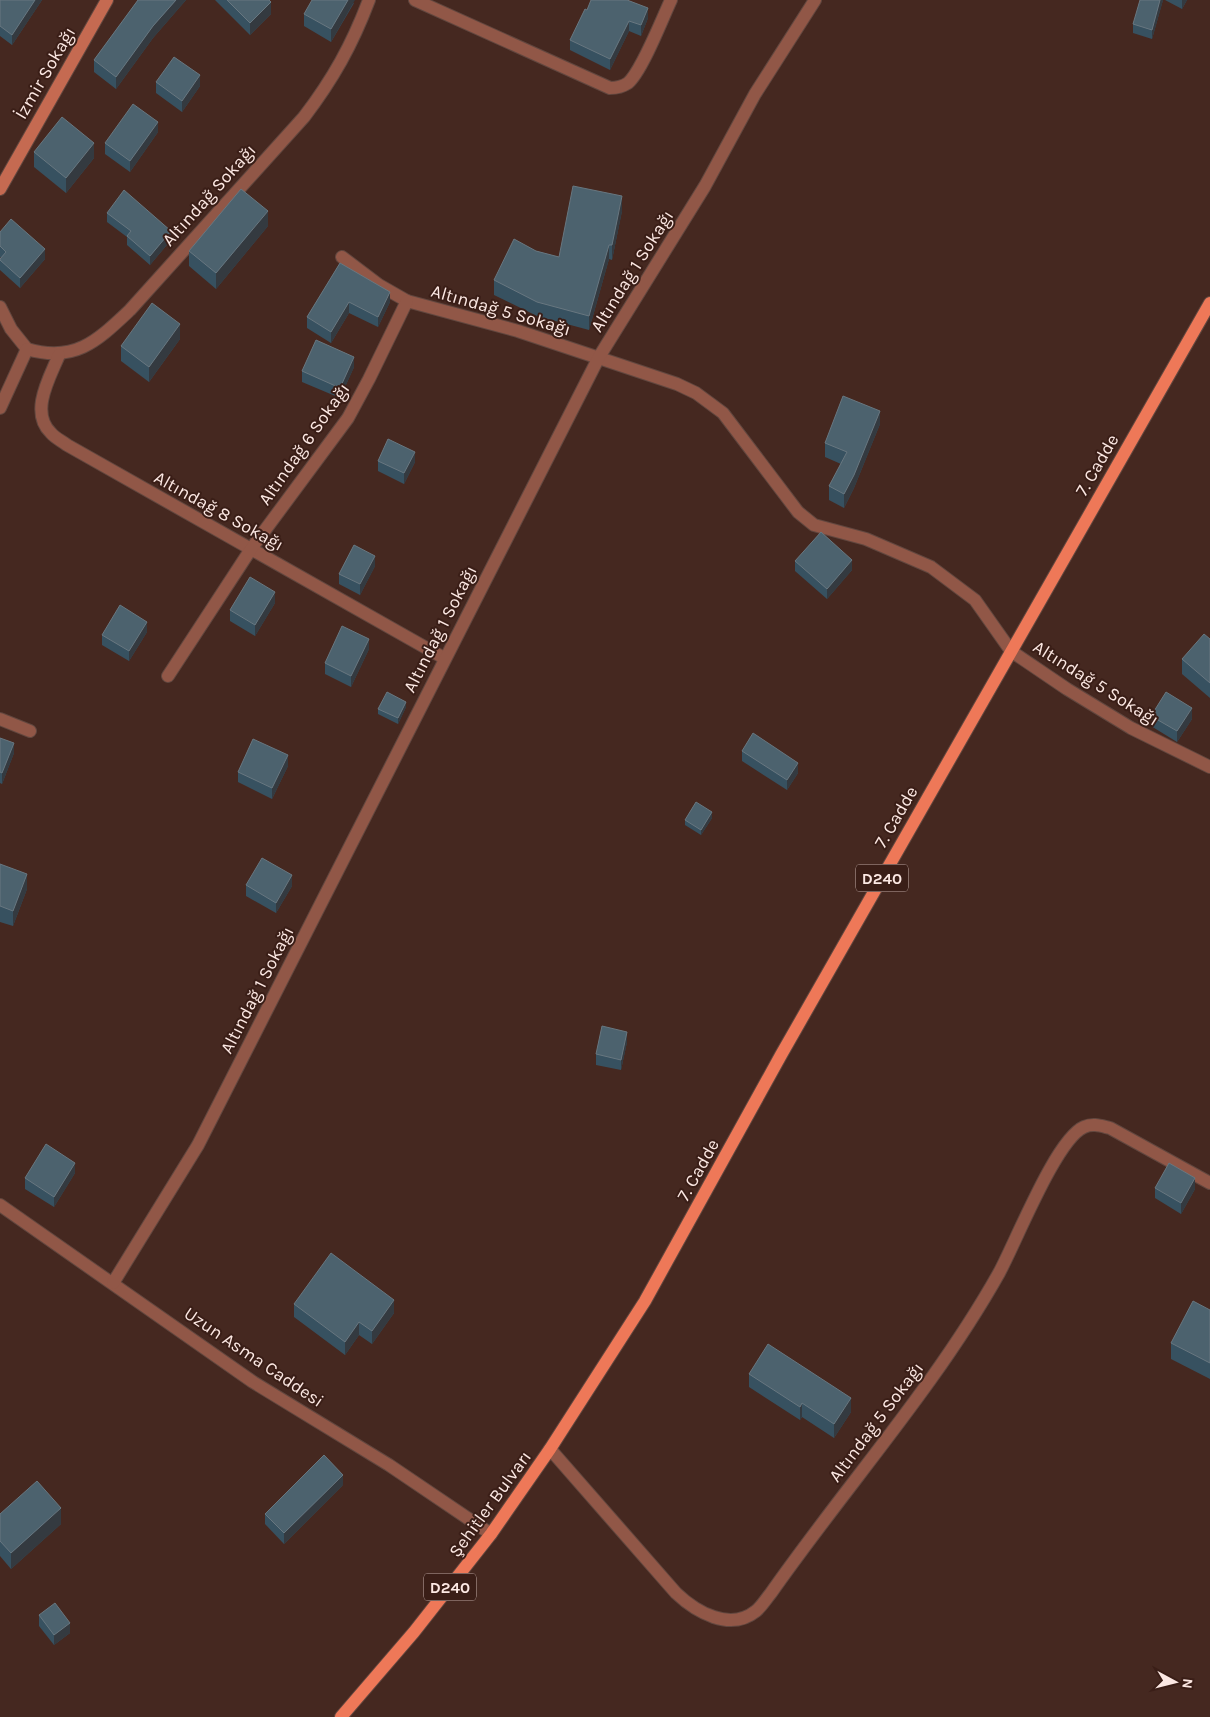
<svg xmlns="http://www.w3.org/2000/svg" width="1210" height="1717" font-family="Karla,sans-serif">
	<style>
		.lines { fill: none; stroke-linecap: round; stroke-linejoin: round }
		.street-casing { stroke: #62473f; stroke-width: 14 }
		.secondary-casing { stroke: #62473f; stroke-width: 14 }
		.primary-casing { stroke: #62473f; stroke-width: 14 }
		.street { stroke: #915747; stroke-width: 12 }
		.secondary { stroke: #c56a51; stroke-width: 12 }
		.primary { stroke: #ee7858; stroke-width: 12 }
		.wall { fill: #375160 }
		.shaded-wall { fill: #343a40 }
		.building { fill: #4c626e; stroke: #687780 }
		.labels { text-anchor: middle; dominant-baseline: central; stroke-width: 4; stroke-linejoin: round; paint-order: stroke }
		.shield { fill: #3a1e17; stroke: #c2aba6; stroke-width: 1 }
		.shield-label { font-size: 16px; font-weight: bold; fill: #fce8e3 }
		.street-label { font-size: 18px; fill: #fce8e3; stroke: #3a1e17 }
	</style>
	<rect width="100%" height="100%" fill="#452820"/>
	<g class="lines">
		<defs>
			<g id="street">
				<path d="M 415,0 L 610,88 C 617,88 622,87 628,83 C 642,71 662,19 671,0"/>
				<polyline points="342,257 379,285 407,301 518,331 677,384 696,393 723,413 798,512 814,525 866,539 931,567 975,600 1011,651 1067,689 1131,728 1210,767"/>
				<polyline points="0,307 11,329 27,349"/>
				<path d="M 27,349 C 75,363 97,341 130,310 L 304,117 C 333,79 352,45 369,0"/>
				<path d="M 59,355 C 50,377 29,412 51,433 C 55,438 62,441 67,445 L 444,658"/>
				<polyline points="0,408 27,349"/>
				<polyline points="168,676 251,549 348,418 369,379 407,301"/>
				<polyline points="0,719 30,731"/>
				<polyline points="0,1205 253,1382 389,1465 491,1534"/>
				<polyline points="113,1283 198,1145 599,357 705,186 755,94 815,0"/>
				<path d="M 550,1449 L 676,1593 C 696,1612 730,1632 756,1611 C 762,1606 766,1599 771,1593 C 846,1486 935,1387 999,1273 C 1016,1242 1056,1139 1084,1127 C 1093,1123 1101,1126 1110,1128 L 1210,1183"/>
			</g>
			<polyline id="secondary" points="0,189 107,0"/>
			<polyline id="primary" points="341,1717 414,1632 491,1534 550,1449 645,1301 781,1055 1210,303"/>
		</defs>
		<use href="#street" class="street-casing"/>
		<use href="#secondary" class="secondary-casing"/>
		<use href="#primary" class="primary-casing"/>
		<use href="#street" class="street"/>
		<use href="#secondary" class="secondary"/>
		<use href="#primary" class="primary"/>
	</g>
	<g class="wall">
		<polygon points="0,0 42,0 12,45 0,36"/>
		<polygon points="138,0 186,0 153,38 116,89 94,72 94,60"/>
		<polygon points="215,0 269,0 271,14 250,35"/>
		<polygon points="1163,0 1152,39 1133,33 1133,24"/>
		<polygon points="1165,0 1187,0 1182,9"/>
		<polygon points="354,3 331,42 304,26 304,14"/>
		<polygon points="587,10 648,18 641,36 629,31 610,70 570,50 570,40"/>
		<polygon points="156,82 200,86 182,112 156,93"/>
		<polygon points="158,132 130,172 105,154 105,143"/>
		<polygon points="34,152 94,158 66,193 34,167"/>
		<polygon points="622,211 612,260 609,259 589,330 537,316 494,295 494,280 536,251 559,257"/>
		<polygon points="107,213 171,240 150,265 127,245 127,237 107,222"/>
		<polygon points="268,226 216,289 189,266 189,251"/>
		<polygon points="0,232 45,259 20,288 0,270 0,259 1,258 0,257"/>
		<polygon points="340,263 390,302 378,327 349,313 331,343 307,328 307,317"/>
		<polygon points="180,339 149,382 121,361 121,346"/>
		<polygon points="354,367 340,398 302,382 302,371"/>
		<polygon points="880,424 854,488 844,508 829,500 829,486 841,464 825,457 825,443"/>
		<polygon points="378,461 415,462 404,484 378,471"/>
		<polygon points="795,561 852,570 827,599 795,571"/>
		<polygon points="375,566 360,595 339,584 339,574"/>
		<polygon points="275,603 255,636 230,621 230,610"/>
		<polygon points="147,632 129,661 102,645 102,635"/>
		<polygon points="1210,639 1210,698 1182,674 1182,659"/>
		<polygon points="369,649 351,687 325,674 325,663"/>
		<polygon points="406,707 398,724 378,714 378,709"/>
		<polygon points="1151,716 1192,719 1177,742 1151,726"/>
		<polygon points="0,738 14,753 2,784 0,783"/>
		<polygon points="742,751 798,773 787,790 742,761"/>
		<polygon points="288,766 272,799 238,782 238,772"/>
		<polygon points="712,818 701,835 685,825 685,820"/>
		<polygon points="0,864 27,889 13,926 0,922"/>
		<polygon points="246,885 292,886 276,913 246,896"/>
		<polygon points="627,1042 621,1070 596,1065 596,1054"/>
		<polygon points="75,1173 54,1207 25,1189 25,1178"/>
		<polygon points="1155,1188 1195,1189 1181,1214 1155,1198"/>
		<polygon points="294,1304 394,1313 372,1344 359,1335 345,1355 294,1317"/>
		<polygon points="1210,1310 1210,1379 1171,1359 1171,1343"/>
		<polygon points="749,1374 851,1412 834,1438 802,1417 800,1420 749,1387"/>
		<polygon points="343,1485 284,1544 265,1524 265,1514"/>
		<polygon points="0,1514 61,1524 11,1569 0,1556"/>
		<polygon points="39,1615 70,1633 54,1645 39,1626"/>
	</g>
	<g class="shaded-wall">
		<polygon points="35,0 42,0 12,45 12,35"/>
		<polygon points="176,0 186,0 153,38 116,89 116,77 153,26"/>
		<polygon points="348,0 355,0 331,42 331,29"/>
		<polygon points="1160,0 1163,0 1152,39 1152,30"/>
		<polygon points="1182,0 1187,0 1182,9"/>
		<polygon points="271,2 271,14 250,35 250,23"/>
		<polygon points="648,8 648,18 641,36 641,25"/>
		<polygon points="629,21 629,31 610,70 610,59"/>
		<polygon points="200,75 200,86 182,112 182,101"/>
		<polygon points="158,122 158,132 130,172 130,161"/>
		<polygon points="94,143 94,158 66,193 66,178"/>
		<polygon points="622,196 622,211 612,260 612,245"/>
		<polygon points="268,211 268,226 216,289 216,273"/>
		<polygon points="171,231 171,240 150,265 150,256"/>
		<polygon points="609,245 609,259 589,330 589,316"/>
		<polygon points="45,249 45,259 20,288 20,278"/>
		<polygon points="390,292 390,302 378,327 378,317"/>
		<polygon points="349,302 349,313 331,343 331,332"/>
		<polygon points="180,324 180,339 149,382 149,367"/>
		<polygon points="354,357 354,367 340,398 340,388"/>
		<polygon points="880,411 880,424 854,488 844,508 844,494"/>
		<polygon points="415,452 415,462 404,484 404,473"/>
		<polygon points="375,556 375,566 360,595 360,584"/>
		<polygon points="852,560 852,570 827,599 827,589"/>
		<polygon points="275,592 275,603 255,636 255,625"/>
		<polygon points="147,622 147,632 129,661 129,651"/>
		<polygon points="369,639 369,649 351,687 351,676"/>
		<polygon points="406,702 406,707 398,724 398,718"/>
		<polygon points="1192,708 1192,719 1177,742 1177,731"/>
		<polygon points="14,743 14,753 2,784 2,773"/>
		<polygon points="288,755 288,766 272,799 272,788"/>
		<polygon points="798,763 798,773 787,790 787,780"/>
		<polygon points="712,812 712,818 701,835 701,830"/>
		<polygon points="27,874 27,889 13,926 13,911"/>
		<polygon points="292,875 292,886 276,913 276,903"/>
		<polygon points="627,1032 627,1042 621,1070 621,1060"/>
		<polygon points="75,1163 75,1173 54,1207 54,1197"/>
		<polygon points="1195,1178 1195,1189 1181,1214 1181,1203"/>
		<polygon points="394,1300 394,1313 372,1344 372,1331"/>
		<polygon points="359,1322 359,1335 345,1355 345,1342"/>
		<polygon points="851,1398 851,1412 834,1438 834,1424"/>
		<polygon points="802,1403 802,1417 800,1420 800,1407"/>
		<polygon points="343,1475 343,1485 284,1544 284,1533"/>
		<polygon points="61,1508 61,1524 11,1569 11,1553"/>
		<polygon points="70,1623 70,1633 54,1645 54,1635"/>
	</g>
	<g class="building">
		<polygon points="0,0 35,0 12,35 0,26"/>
		<polygon points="138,0 176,0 153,26 116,77 94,60"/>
		<polygon points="227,0 269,0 271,2 250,23"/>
		<polygon points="312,0 348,0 331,29 304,14"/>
		<polygon points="591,0 627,0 648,8 641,25 629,21 610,59 570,40 585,9 587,10"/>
		<polygon points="1140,0 1160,0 1152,30 1133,24"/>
		<polygon points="174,57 200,75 182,101 156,82"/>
		<polygon points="133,104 158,122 130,161 105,143"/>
		<polygon points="62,117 94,143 66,178 34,152"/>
		<polygon points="573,186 622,196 612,245 609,245 589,316 537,302 494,280 514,239 536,251 559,257"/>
		<polygon points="241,189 268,211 216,273 189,251"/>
		<polygon points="124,190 171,231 150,256 127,236 131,231 107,213"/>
		<polygon points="11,219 45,249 20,278 0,260 0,259 6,252 0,246 0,232"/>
		<polygon points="340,263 390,292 378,317 349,302 331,332 307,317"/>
		<polygon points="152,303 180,324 149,367 121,346"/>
		<polygon points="316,340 354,357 340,388 302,371"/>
		<polygon points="843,396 880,411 854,475 844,494 829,486 847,452 825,443"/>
		<polygon points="388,439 415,452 404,473 378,461"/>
		<polygon points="821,532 852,560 827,589 795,561"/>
		<polygon points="354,545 375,556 360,584 339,574"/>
		<polygon points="250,577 275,592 255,625 230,610"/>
		<polygon points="120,605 147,622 129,651 102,635"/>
		<polygon points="342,626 369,639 351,676 325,663"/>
		<polygon points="1204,634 1210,639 1210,683 1182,659"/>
		<polygon points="387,692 406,702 398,718 378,709"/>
		<polygon points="1166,692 1192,708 1177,731 1151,716"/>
		<polygon points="753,733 798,763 787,780 742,751"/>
		<polygon points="0,738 14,743 2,773 0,772"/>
		<polygon points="253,739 288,755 272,788 238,772"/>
		<polygon points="696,802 712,812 701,830 685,820"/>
		<polygon points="262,858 292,875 276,903 246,885"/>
		<polygon points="0,864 27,874 13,911 0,906"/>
		<polygon points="602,1026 627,1032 621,1060 596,1054"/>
		<polygon points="46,1144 75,1163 54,1197 25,1178"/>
		<polygon points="1169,1163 1195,1178 1181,1203 1155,1188"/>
		<polygon points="331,1253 394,1300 372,1331 359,1322 345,1342 294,1304"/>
		<polygon points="1193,1301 1210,1310 1210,1363 1171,1343"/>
		<polygon points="768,1344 851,1398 834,1424 802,1403 800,1407 749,1374"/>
		<polygon points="324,1455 343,1475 284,1533 265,1514"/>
		<polygon points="37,1481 61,1508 11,1553 0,1541 0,1514"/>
		<polygon points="55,1603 70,1623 54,1635 39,1615"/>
	</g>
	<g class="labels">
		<g class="shield">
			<rect x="856" y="864.5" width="52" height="27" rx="4"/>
			<rect x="424" y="1573.5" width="52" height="27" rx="4"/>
		</g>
		<g class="shield-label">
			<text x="882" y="878">D240</text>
			<text x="450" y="1587">D240</text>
		</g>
		<g class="street-label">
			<text transform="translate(45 73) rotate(-60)">İzmir Sokağı</text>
			<text transform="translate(209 195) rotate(-48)">Altındağ Sokağı</text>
			<text transform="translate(632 271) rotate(-58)">Altındağ 1 Sokağı</text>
			<text transform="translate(501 310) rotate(16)">Altındağ 5 Sokağı</text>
			<text transform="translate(304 444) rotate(-55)">Altındağ 6 Sokağı</text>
			<text transform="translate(1097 465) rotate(-60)">7. Cadde</text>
			<text transform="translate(219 511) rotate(29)">Altındağ 8 Sokağı</text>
			<text transform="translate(440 629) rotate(-63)">Altındağ 1 Sokağı</text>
			<text transform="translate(1096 683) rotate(32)">Altındağ 5 Sokağı</text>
			<text transform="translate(896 817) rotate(-60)">7. Cadde</text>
			<text transform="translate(257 990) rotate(-63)">Altındağ 1 Sokağı</text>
			<text transform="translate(698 1170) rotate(-61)">7. Cadde</text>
			<text transform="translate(254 1357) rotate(34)">Uzun Asma Caddesi</text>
			<text transform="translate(876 1422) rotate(-53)">Altındağ 5 Sokağı</text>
			<text transform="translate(490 1504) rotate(-54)">Şehitler Bulvarı</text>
		</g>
	</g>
	<g transform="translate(1175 1682) rotate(97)" stroke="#3a1e17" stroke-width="4" paint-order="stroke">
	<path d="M0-4L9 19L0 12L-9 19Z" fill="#fce8e3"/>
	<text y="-8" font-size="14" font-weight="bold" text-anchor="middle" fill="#fce8e3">N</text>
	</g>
</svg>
